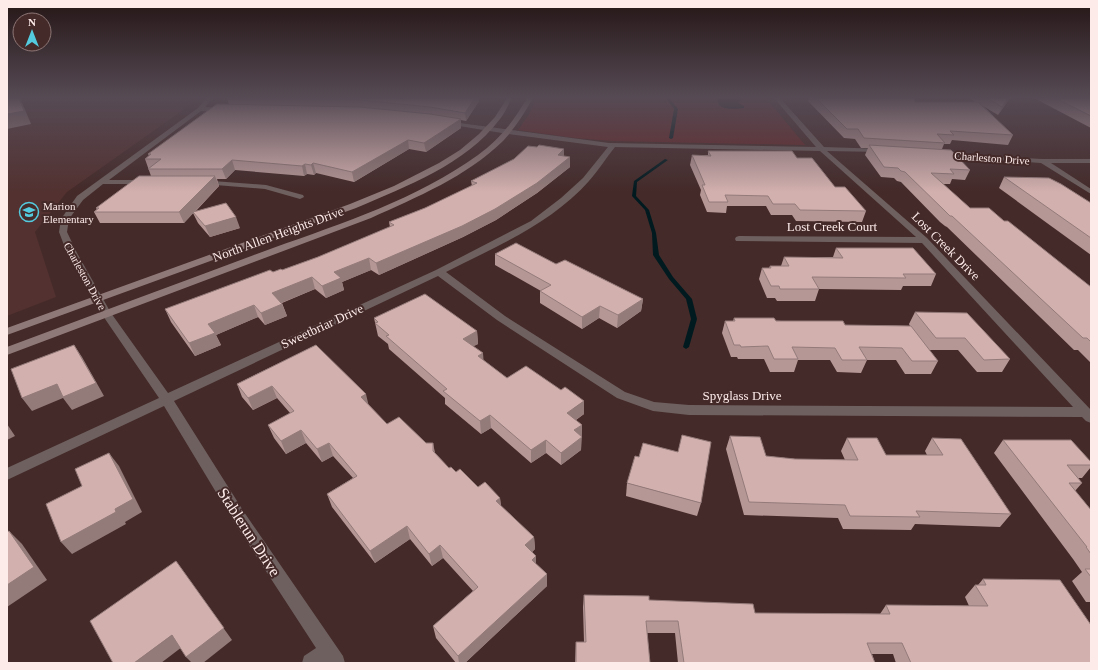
<svg xmlns="http://www.w3.org/2000/svg" width="1098" height="670" font-family="Georgia,serif">
	<style>
		.built { fill: #523130 }
		.green { fill: #652627 }
		.water { fill: #001a1f }
		.lines { fill: none; stroke-linecap: round; stroke-linejoin: round }
		.stream { fill: #001a1f; fill-rule: evenodd }
		.minor { fill: #6e605f; fill-rule: evenodd }
		.secondary { fill: #8f7978; fill-rule: evenodd }
		.wall { fill: #b59796 }
		.shaded-wall { fill: #937b7a }
		.building { fill: #d2b0ae; stroke: #937b7a }
		.labels { text-anchor: middle; dominant-baseline: central; stroke-width: 4; stroke-linejoin: round; paint-order: stroke }
		.far-street-label { font-size: 11px; fill: #fdebea; stroke: #442a29 }
		.far-poi-label { font-size: 11px; fill: #fdebea; stroke: #442a29; text-anchor: start }
		.street-label { font-size: 13px; fill: #fdebea; stroke: #442a29 }
		.near-street-label { font-size: 16px; fill: #fdebea; stroke: #442a29 }
	</style>
	<rect width="100%" height="100%" fill="#442a29"/>
	<polygon class="built" points="7,98 200,98 67,192 35,232 56,297 7,316"/>
	<polygon class="green" points="536,98 766,98 805,145 612,141 575,138 518,130 530,113"/>
	<path class="water" d="M 717,98 L 735,98 L 741,100 L 738,103 L 744,106 L 744,108 C 739,109 723,110 719,105 C 718,103 718,100 717,98 Z"/>
	<g class="lines">
		<g class="stream">
			<polygon points="669,98 678,109 673,138 671,139 669,138 674,109 666,98"/>
			<polygon points="665,159 668,160 637,182 636,196 649,210 656,233 659,255 673,277 692,299 697,319 689,347 686,349 683,347 691,319 686,299 669,279 653,255 652,233 645,210 632,196 634,181"/>
		</g>
		<g class="minor">
			<path d="M 207,98 L 213,98 L 205,107 L 225,108 L 228,110 L 225,112 L 201,111 L 109,180 L 148,180 L 148,184 L 103,184 L 83,200 L 69,219 L 67,232 L 77,253 L 111,313 L 168,393 L 436,270 L 531,221 L 561,198 L 583,178 L 608,147 L 508,134 L 447,124 L 444,122 L 445,121 L 609,143 L 816,147 L 774,98 L 780,98 L 824,147 L 884,149 L 885,150 L 882,152 L 827,151 L 927,238 L 1091,410 L 1091,423 L 1086,421 L 1082,417 L 689,415 L 653,411 L 617,398 L 497,320 L 438,276 L 174,401 L 244,512 L 343,656 L 345,663 L 302,663 L 304,656 L 316,648 L 234,522 L 164,406 L 7,480 L 7,468 L 159,398 L 101,313 L 67,253 L 59,232 L 61,219 L 77,196 L 198,108 ZM 615,147 L 820,151 L 916,237 L 739,236 L 736,237 L 735,239 L 736,241 L 922,243 L 1073,407 L 689,405 L 654,402 L 625,392 L 505,316 L 446,272 C 495,247 551,224 589,181 C 598,171 606,158 615,147 Z"/>
			<polygon points="944,153 1042,159 1091,159 1091,163 1051,163 1091,189 1091,194 1041,163 942,156 941,155"/>
			<polygon points="200,180 266,185 303,195 304,197 300,199 265,189 203,184 200,184"/>
		</g>
		<g class="secondary">
			<path d="M 507,98 L 512,98 C 508,105 505,113 500,119 C 465,165 407,186 356,208 L 7,335 L 7,328 L 350,204 L 394,186 L 439,163 L 460,150 L 479,134 L 495,117 Z"/>
			<path d="M 527,98 L 533,98 C 524,114 515,128 503,141 C 466,177 417,197 371,218 L 7,355 L 7,347 C 96,314 184,281 273,248 C 343,223 417,199 478,155 C 499,140 514,121 527,98 Z"/>
		</g>
	</g>
	<g class="wall">
		<polygon points="227,98 479,98 479,101 466,121 461,120 461,128 426,152 409,149 354,182 316,173 314,175 307,174 304,176 235,170 226,179 217,179 219,186 195,212 240,228 210,237 198,223 193,213 184,223 100,223 94,212 97,209 96,208 151,176 145,159 149,156 148,154 229,105"/>
		<polygon points="809,98 914,98 915,102 975,102 970,98 1010,98 998,115 983,106 1013,135 1008,145 952,140 950,144 944,144 942,149 970,170 965,180 952,179 950,184 943,184 970,208 1004,221 1091,287 1091,363 1078,350 1074,350 947,227 945,226 940,222 901,182 897,181 894,178 881,177 865,155 868,148 861,148 855,139 844,138 808,101"/>
		<polygon points="1034,98 1091,98 1091,128"/>
		<polygon points="708,151 797,158 866,211 862,222 796,221 792,215 771,215 766,206 727,206 726,213 707,212 700,195 701,190 690,165 692,155 708,155"/>
		<polygon points="564,156 570,167 537,193 496,220 463,237 379,275 371,270 342,282 344,290 326,298 315,289 282,303 287,316 265,325 258,317 216,335 221,345 195,356 171,322 165,309 273,272 282,270 318,257 390,227 389,222 425,208 472,186 471,181"/>
		<polygon points="1004,177 1091,203 1091,255 999,188"/>
		<polygon points="836,248 936,274 931,286 903,286 901,290 819,289 815,301 777,301 775,298 767,298 759,279 762,268 769,268 770,266 781,266 784,257 833,257"/>
		<polygon points="495,254 556,264 643,299 641,311 617,328 599,318 582,329 540,303 540,291 541,291 495,265"/>
		<polygon points="915,312 1010,359 1002,372 977,372 958,350 929,350 938,361 931,374 905,374 896,360 867,360 861,373 837,372 830,360 798,360 794,372 770,372 764,359 738,359 737,357 731,357 722,333 725,321 733,321 734,318 845,325 910,326 909,324"/>
		<polygon points="374,318 477,331 478,344 473,346 483,360 507,378 584,414 576,420 582,425 581,450 561,465 546,453 531,463 491,428 481,434 445,404 445,398 389,349 388,344 378,336"/>
		<polygon points="316,345 368,404 387,424 426,443 433,443 435,453 449,468 456,472 478,487 500,498 501,506 534,537 535,549 532,552 536,556 536,564 547,574 547,586 465,663 456,663 436,638 433,626 473,591 443,558 432,566 410,539 375,563 332,507 327,494 353,478 333,456 322,462 306,443 286,454 274,438 268,425 290,413 277,398 253,410 242,397 237,384"/>
		<polygon points="730,436 766,456 795,459 845,460 841,451 847,438 886,455 927,455 925,451 932,438 1011,514 1000,527 915,524 911,530 843,529 838,518 744,515 726,449"/>
		<polygon points="1003,440 1091,462 1091,467 1082,478 1078,478 1082,483 1075,491 1091,510 1091,602 1086,602 1072,581 1082,572 1073,559 994,453"/>
		<polygon points="627,483 701,503 697,516 626,496"/>
		<polygon points="983,579 1091,663 896,663 893,654 872,654 875,663 678,663 675,633 647,633 650,663 575,663 576,642 584,642 583,607 584,595 649,600 755,613 880,614 886,605 969,606 965,597 975,585 978,585"/>
	</g>
	<g class="shaded-wall">
		<polygon points="19,98 20,98 23,105 31,124 7,129 7,114"/>
		<polygon points="475,98 479,98 479,101 466,121 465,113"/>
		<polygon points="1008,98 1010,98 998,115 1002,107"/>
		<polygon points="461,119 461,128 426,152 424,143"/>
		<polygon points="408,140 409,149 354,182 352,172"/>
		<polygon points="564,149 564,159 558,155"/>
		<polygon points="570,157 570,167 537,193 496,220 463,237 379,275 376,263"/>
		<polygon points="232,160 235,170 226,179 222,169"/>
		<polygon points="313,163 316,173 314,175 311,165"/>
		<polygon points="305,164 307,174 304,176 302,166"/>
		<polygon points="215,176 219,186 184,223 179,212"/>
		<polygon points="236,217 240,228 210,237 205,226"/>
		<polygon points="369,258 371,270 342,282 344,290 326,298 322,286 334,272"/>
		<polygon points="312,277 315,289 276,305 272,293"/>
		<polygon points="643,299 641,311 617,328 618,315"/>
		<polygon points="282,304 287,316 265,325 261,313"/>
		<polygon points="254,305 258,317 216,335 221,345 195,356 189,343 208,324"/>
		<polygon points="600,306 599,318 582,329 582,317"/>
		<polygon points="477,331 478,344 465,351 463,339"/>
		<polygon points="74,345 82,357 104,396 72,410 63,398 32,411 22,398"/>
		<polygon points="483,353 484,366 478,356"/>
		<polygon points="272,386 277,398 253,410 248,398"/>
		<polygon points="366,394 369,407 361,397"/>
		<polygon points="584,401 584,414 567,426 567,413"/>
		<polygon points="490,415 491,428 481,434 480,421"/>
		<polygon points="7,424 15,436 7,440"/>
		<polygon points="582,425 581,450 561,465 561,453 574,430"/>
		<polygon points="301,430 306,443 286,454 281,441"/>
		<polygon points="546,440 546,453 531,463 531,450"/>
		<polygon points="329,443 333,456 322,462 317,449"/>
		<polygon points="109,453 119,466 142,512 125,522 126,524 72,554 61,542 115,509"/>
		<polygon points="500,498 501,510 496,501"/>
		<polygon points="407,526 410,539 375,563 370,551"/>
		<polygon points="9,531 22,544 47,580 7,607 7,585"/>
		<polygon points="534,537 535,549 526,558 525,545"/>
		<polygon points="440,545 443,558 432,566 429,554"/>
		<polygon points="536,556 536,568 532,560"/>
		<polygon points="185,574 232,640 203,663 192,663 186,657"/>
		<polygon points="547,574 547,586 465,663 459,663 458,656"/>
		<polygon points="172,635 182,647 161,663 134,663"/>
	</g>
	<g class="building">
		<polygon points="7,98 19,98 24,111 7,114"/>
		<polygon points="275,98 475,98 465,113 430,107 360,100"/>
		<polygon points="816,98 914,98 915,102 978,102 1013,135 950,131 954,135 937,134 945,143 864,138 858,129 847,129"/>
		<polygon points="987,98 1008,98 1002,107"/>
		<polygon points="1055,98 1091,98 1091,116"/>
		<polygon points="217,104 360,107 430,114 461,119 424,143 408,140 352,172 313,163 311,165 305,164 302,166 232,160 222,169 148,169 161,159 145,159 151,154 148,154"/>
		<polygon points="539,145 564,149 558,155 570,157 537,183 495,209 462,226 376,263 369,258 334,272 341,278 322,286 312,277 272,293 282,304 261,313 254,305 208,324 215,333 189,343 165,309 270,270 273,272 281,269 282,270 318,257 394,225 389,222 425,208 477,183 471,181 514,159 528,146 537,147"/>
		<polygon points="869,145 951,150 970,170 950,169 954,174 931,173 970,208 989,208 1004,221 1008,221 1091,287 1091,342 1087,338 1083,338 952,216 950,216 945,211 905,172 901,171 898,168 884,167"/>
		<polygon points="708,151 792,151 797,158 812,158 835,187 845,187 866,211 800,210 795,204 773,204 768,196 725,195 728,202 709,202 702,185 705,185 692,155 711,156"/>
		<polygon points="139,176 215,176 179,212 94,212 99,208 96,208"/>
		<polygon points="1004,177 1049,178 1061,184 1091,203 1091,238"/>
		<polygon points="226,203 236,217 205,226 193,212"/>
		<polygon points="516,243 556,264 565,260 643,299 618,315 600,306 582,317 540,291 551,285 495,254"/>
		<polygon points="836,248 913,248 936,274 903,274 906,278 812,277 819,289 780,289 779,286 771,286 762,268 771,268 770,266 789,266 784,257 843,258"/>
		<polygon points="425,294 477,331 463,339 483,353 478,356 507,378 526,366 561,390 565,387 584,401 567,413 582,425 574,430 582,437 561,453 546,440 531,450 490,415 480,421 443,391 447,389 386,336 389,335 375,323 378,322 374,318"/>
		<polygon points="915,312 967,313 1010,359 984,360 965,338 936,338"/>
		<polygon points="734,318 774,318 776,321 843,321 845,325 911,326 938,361 912,361 902,348 859,347 867,360 842,360 835,348 792,347 798,359 774,359 768,346 741,347 740,345 734,345 725,321 735,321"/>
		<polygon points="74,345 96,383 63,397 57,384 22,398 11,369"/>
		<polygon points="316,345 366,394 361,397 387,424 399,417 426,443 433,443 433,451 449,468 451,467 456,472 460,469 478,487 485,482 500,498 496,501 534,537 525,545 536,556 532,560 547,574 458,656 433,626 478,587 440,545 429,554 407,526 370,551 327,494 357,476 329,443 317,449 301,430 281,441 268,425 294,411 272,386 248,398 237,384"/>
		<polygon points="682,435 711,442 701,503 627,483 635,456 639,457 643,443 678,452"/>
		<polygon points="730,436 760,437 766,456 795,459 858,460 847,438 877,438 886,455 943,455 932,438 961,439 1011,514 916,511 920,517 850,516 845,505 749,502"/>
		<polygon points="1003,440 1071,440 1091,462 1091,465 1067,465 1082,483 1069,483 1091,510 1091,554 1086,547 1087,547"/>
		<polygon points="109,453 133,499 115,509 116,512 61,542 46,504 82,486 75,469"/>
		<polygon points="9,531 34,567 7,585 7,532"/>
		<polygon points="176,561 224,628 186,657 172,635 134,663 113,663 90,621"/>
		<polygon points="1085,569 1091,569 1091,577"/>
		<polygon points="983,579 1060,580 1091,625 1091,663 911,663 902,643 867,643 875,663 684,663 678,621 646,621 650,663 576,663 576,642 586,642 584,595 649,596 649,600 753,604 755,613 890,614 886,605 988,606 975,585 986,585"/>
	</g>
	<linearGradient id="sky" x2="0" y2="1"><stop stop-color="#251717"/><stop offset="0.51" stop-color="#564a54"/><stop offset="1" stop-color="#564a54" stop-opacity="0"/></linearGradient>
	<rect width="1098" height="192" fill="url(#sky)"/>
	<defs>
		<symbol id="school-ring" viewBox="-11 -11 22 22"><circle r="9.5" fill="#442a29" stroke="#54cade" stroke-width="1.5"/><path d="M0-5L7-2L0 1L-7-2ZM-4 1L0 2.5L4 1V4Q0 6-4 4Z" fill="#54cade"/></symbol>
	</defs>
	<g fill-rule="evenodd">
		<use href="#school-ring" x="18" y="201" width="22" height="22"/>
	</g>
	<g class="labels">
		<g class="far-street-label">
			<text transform="translate(992 158) rotate(4)">Charleston Drive</text>
			<text transform="translate(85 276) rotate(61)">Charleston Drive</text>
		</g>
		<g class="far-poi-label">
			<text x="43" y="206">Marion<tspan x="43" dy="13">Elementary</tspan></text>
		</g>
		<g class="street-label">
			<text x="832" y="226">Lost Creek Court</text>
			<text transform="translate(278 234) rotate(-20)">North Allen Heights Drive</text>
			<text transform="translate(946 246) rotate(45)">Lost Creek Drive</text>
			<text transform="translate(322 326) rotate(-25)">Sweetbriar Drive</text>
			<text x="742" y="395">Spyglass Drive</text>
		</g>
		<g class="near-street-label">
			<text transform="translate(249 532) rotate(57)">Stablerun Drive</text>
		</g>
	</g>
	<rect width="1098" height="670" fill="none" stroke="#fdebea" stroke-width="16"/>
	<g transform="translate(32 32)"><circle r="19" fill="#442a29" stroke="#8e7776"/>
	<path d="M0-3L7 15L0 10L-7 15Z" fill="#54cade"/>
	<text y="-6" font-size="11" font-weight="bold" text-anchor="middle" fill="#fdebea">N</text>
	</g>
</svg>
